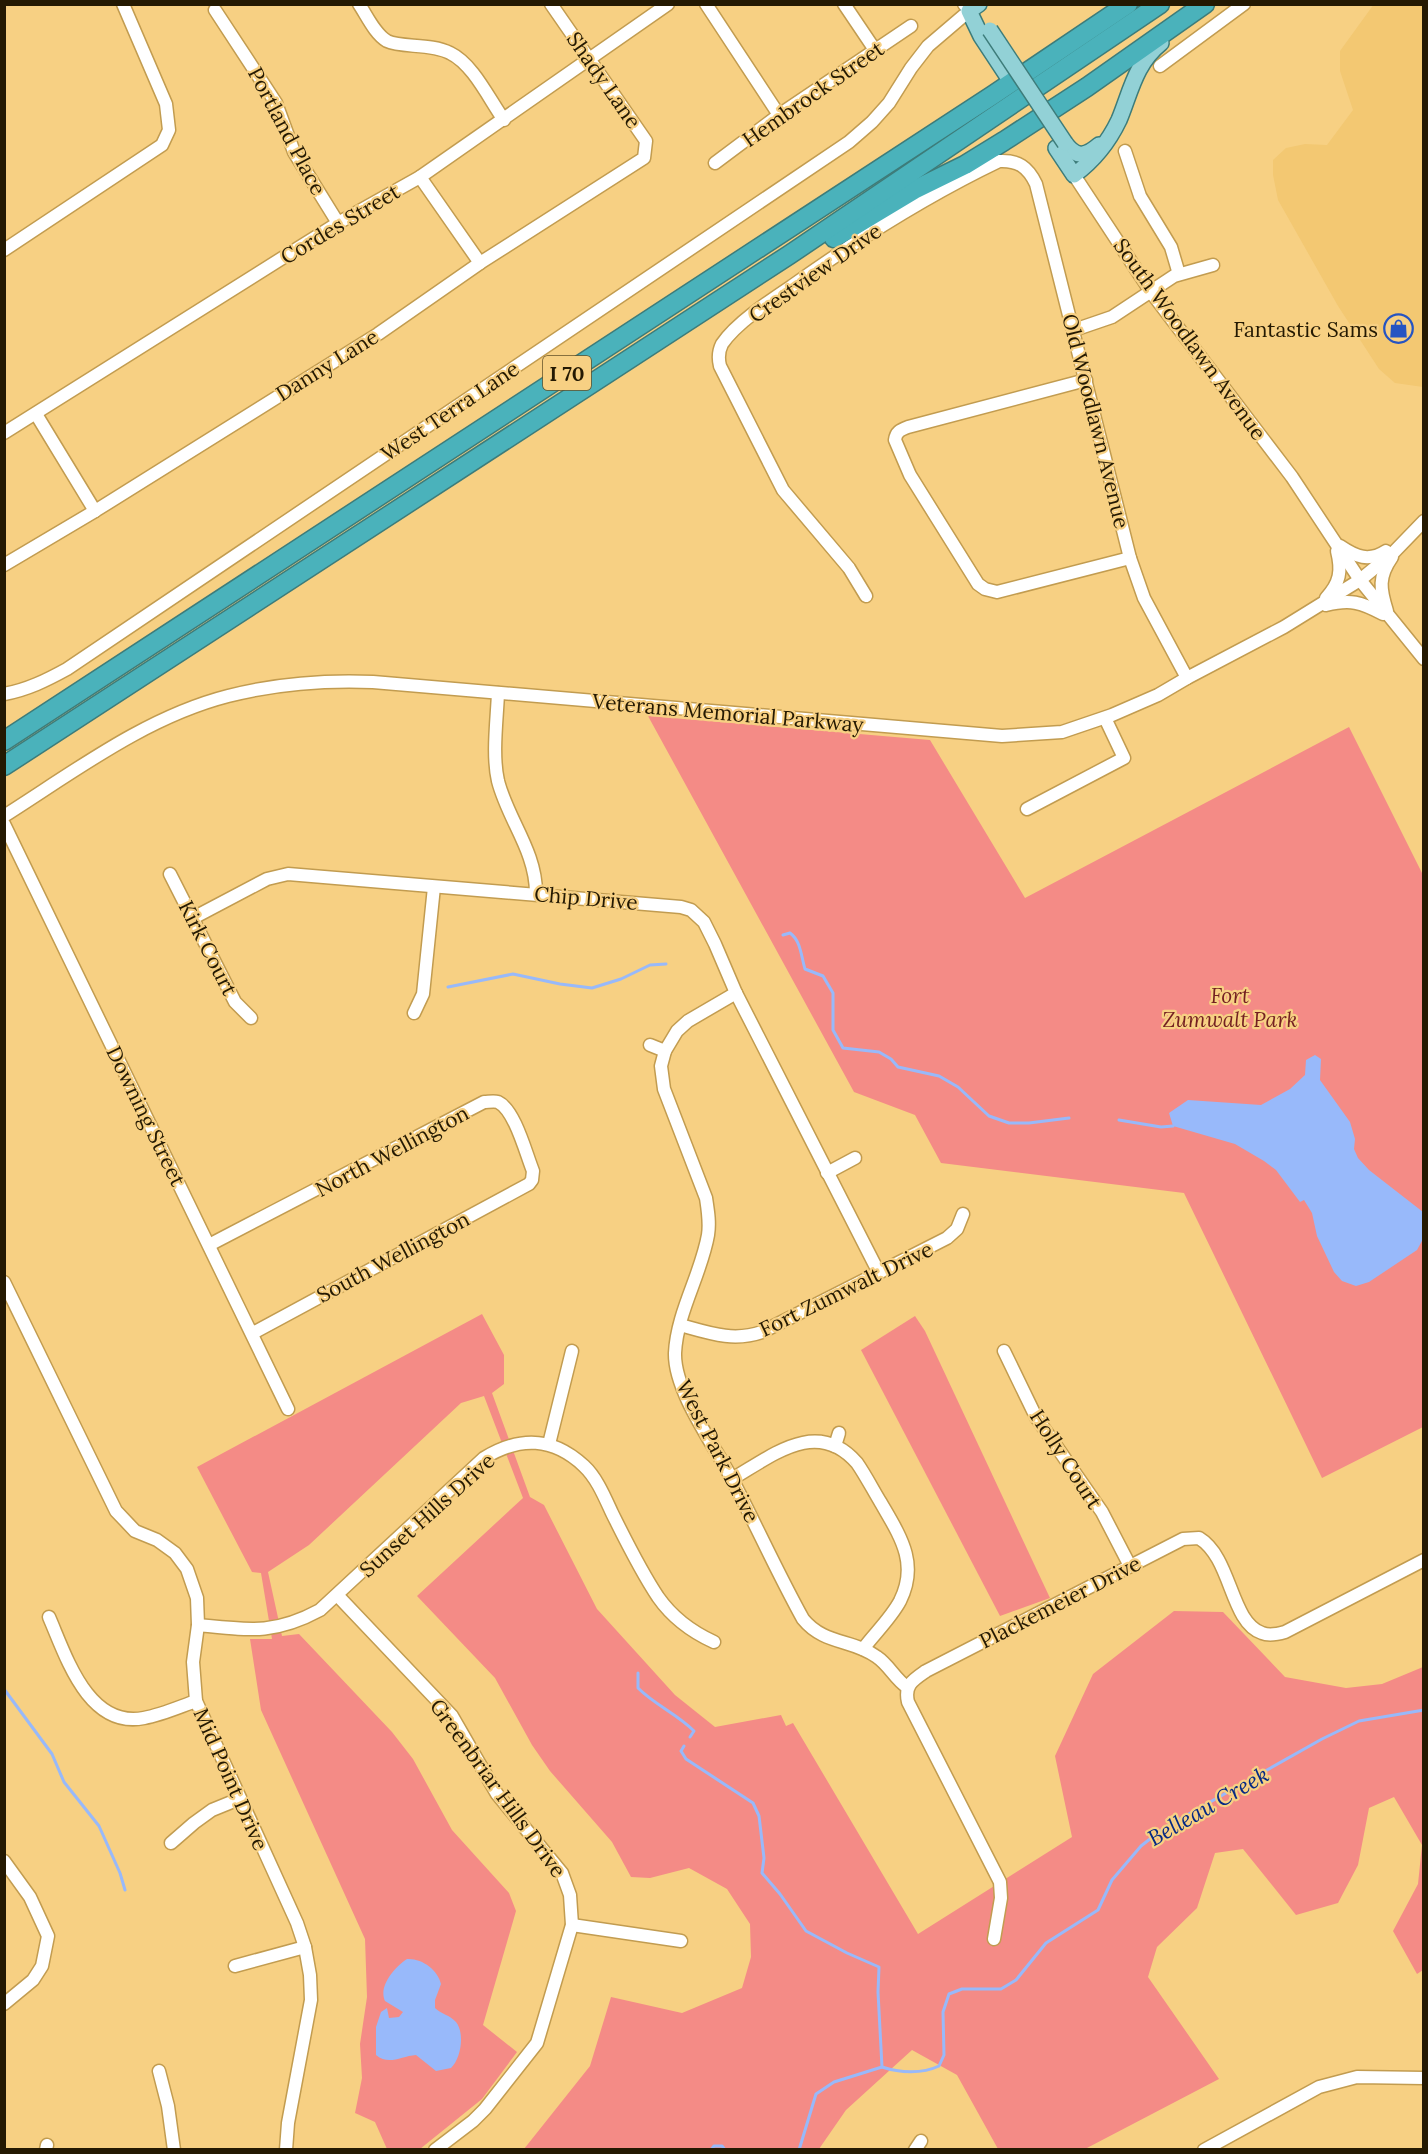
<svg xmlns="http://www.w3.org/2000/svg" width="1428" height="2154" font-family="Lora,serif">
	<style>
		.built { fill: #f3c872 }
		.green { fill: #f48b86 }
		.water { fill: #98b9fa }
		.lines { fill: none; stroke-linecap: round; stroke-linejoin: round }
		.stream { stroke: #98b9fa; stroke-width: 3 }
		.minor-casing { stroke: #c29c50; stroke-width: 15 }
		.major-casing { stroke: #3d7c7a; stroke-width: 18 }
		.highway-casing { stroke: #3d7c7a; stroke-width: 21 }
		.minor { stroke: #fff; stroke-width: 12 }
		.major { stroke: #92d1d6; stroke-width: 15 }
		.highway { stroke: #4ab2bb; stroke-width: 18 }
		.major-bridge-casing { stroke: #3d7c7a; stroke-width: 18; stroke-linecap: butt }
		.major-bridge { stroke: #92d1d6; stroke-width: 15 }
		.labels { text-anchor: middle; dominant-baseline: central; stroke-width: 4.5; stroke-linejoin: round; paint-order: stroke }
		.shield { fill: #f7d083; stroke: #635029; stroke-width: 1.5 }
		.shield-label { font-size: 20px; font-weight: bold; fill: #241902 }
		.street-label { font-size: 21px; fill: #241902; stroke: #f7d083 }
		.poi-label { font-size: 21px; fill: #241902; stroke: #f7d083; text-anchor: end }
		.park-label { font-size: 21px; font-style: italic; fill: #731f21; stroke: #f7d083 }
		.water-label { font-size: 22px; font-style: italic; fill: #052984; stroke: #f7d083 }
	</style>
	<rect width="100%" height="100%" fill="#f7d083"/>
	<polygon class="built" points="1374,4 1423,5 1423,387 1395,383 1379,369 1338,306 1278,200 1273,175 1273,160 1286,148 1305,144 1327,145 1353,110 1340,71 1340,51"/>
	<g class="green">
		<polygon points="648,716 930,740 1025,898 1349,727 1423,875 1423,1427 1322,1478 1184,1193 941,1163 915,1115 854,1092"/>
		<polygon points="482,1314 504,1355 504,1384 492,1393 530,1497 544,1505 597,1609 675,1695 715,1727 781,1715 786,1726 793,1723 918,1934 1072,1837 1055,1756 1093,1674 1174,1611 1223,1612 1285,1677 1346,1688 1382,1684 1423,1667 1423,1970 1417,1974 1393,1931 1418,1884 1422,1845 1394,1797 1369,1808 1358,1865 1338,1903 1296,1915 1243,1849 1215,1853 1197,1908 1157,1947 1148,1977 1219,2079 1085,2149 998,2149 957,2075 912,2050 846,2110 819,2149 524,2149 590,2066 611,1997 682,2013 742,1988 751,1957 750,1924 727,1889 689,1868 650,1878 631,1877 612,1842 550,1771 532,1745 495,1678 417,1596 523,1498 484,1396 461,1403 309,1545 268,1572 282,1636 299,1634 392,1732 413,1759 452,1830 509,1893 516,1911 483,2025 517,2052 482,2099 420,2149 387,2149 375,2122 355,2113 362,2078 360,2044 367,1997 365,1939 261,1710 250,1639 272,1639 261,1573 252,1572 197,1467"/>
		<polygon points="915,1316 925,1331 1050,1598 1000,1616 861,1350"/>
	</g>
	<g class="water">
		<polygon points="1315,1055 1321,1059 1320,1080 1350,1122 1355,1139 1354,1149 1358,1158 1369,1170 1423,1212 1423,1239 1417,1250 1369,1282 1356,1286 1342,1281 1334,1272 1317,1236 1312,1213 1304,1200 1300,1202 1276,1170 1264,1161 1235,1144 1173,1126 1169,1113 1188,1100 1261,1105 1290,1089 1305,1075 1306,1060"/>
		<path d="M 407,1959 C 422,1958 438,1970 441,1984 L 435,2000 L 435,2008 C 441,2014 450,2015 456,2022 C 465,2033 461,2059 451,2068 L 436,2071 L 416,2055 C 401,2056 389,2066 376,2055 L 376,2027 L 381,2012 L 387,2008 L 389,2018 L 399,2017 L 403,2012 L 385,2001 C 378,1986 395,1967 407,1959 Z"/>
	</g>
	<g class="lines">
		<g class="stream">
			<path d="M 783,935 L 790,933 C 801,941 801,956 805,969 L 823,976 L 833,993 L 833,1030 L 843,1048 L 879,1052 L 891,1059 L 898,1067 L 939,1076 L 958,1087 L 989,1116 L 1009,1123 L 1029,1123 L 1069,1118"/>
			<polyline points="448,987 513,974 560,984 592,988 621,979 650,965 666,964"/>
			<polyline points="1119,1120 1161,1127 1173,1126"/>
			<path d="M 638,1673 L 638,1688 C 655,1705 677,1714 694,1731 L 690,1737"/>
			<polyline points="4,1689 52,1754 64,1782 99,1826 120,1873 125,1890"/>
			<polyline points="684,1746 681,1751 686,1759 753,1803 759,1816 764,1858 762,1873 780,1894 806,1931 847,1953 879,1967 878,1992 882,2067"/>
			<polyline points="711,2150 714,2146 722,2146 725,2150"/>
			<path d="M 799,2150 L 816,2094 L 834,2082 L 882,2067 C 900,2073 922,2074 939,2066 L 944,2055 L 943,2012 L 949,1994 L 962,1989 L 1001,1989 L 1016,1980 L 1046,1943 L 1098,1910 L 1112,1880 L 1141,1846 L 1164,1828 L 1322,1739 L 1359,1721 L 1424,1710"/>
		</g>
		<defs>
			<g id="minor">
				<path d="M 359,4 C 367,16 375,34 387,41 C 401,48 431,43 450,53 C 473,64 489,99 504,120"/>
				<polyline points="706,4 779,115"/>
				<polyline points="844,4 875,50"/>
				<polyline points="215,10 276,103 294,152 338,223"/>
				<polyline points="1160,66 1244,4"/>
				<polyline points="1125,151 1140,196 1171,247 1179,274"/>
				<polyline points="715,163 779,115 911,26"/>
				<polyline points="1074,175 1151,292 1292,477 1360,580 1424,659"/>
				<polyline points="420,177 480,263"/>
				<polyline points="4,250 162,145 169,130 166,104 123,4"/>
				<polyline points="1074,330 1112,317 1174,276 1213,265"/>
				<path d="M 1086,380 L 908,427 C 900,430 896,432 895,440 L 910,475 L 978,584 L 985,589 L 997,592 L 1130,558"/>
				<polyline points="36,414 95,511"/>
				<polyline points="4,433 338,223 420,177 668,4"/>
				<path d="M 1340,546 C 1356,557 1369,562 1386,551"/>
				<polyline points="4,565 95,511 378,334 480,263 644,158 646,141 551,4"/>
				<path d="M 866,596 L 849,568 L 783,490 L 720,366 C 718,358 718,352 722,344 C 736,323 771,300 792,286 C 858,239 926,196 999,161 C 1018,160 1028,167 1036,184 L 1130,558 L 1144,598 L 1187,678"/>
				<path d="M 1326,598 C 1340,583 1342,571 1337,551"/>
				<path d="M 1326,605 C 1350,599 1361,602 1383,614"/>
				<path d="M 1387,611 C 1380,589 1378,577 1392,557"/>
				<path d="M 498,693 C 497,719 492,755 498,781 C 508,820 536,851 536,893"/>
				<path d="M 4,694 C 27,690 47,680 67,669 L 849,142 L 872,122 L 889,103 L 911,68 L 928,46 L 969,11 L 964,4"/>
				<polyline points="1027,809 1124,758 1105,718"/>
				<path d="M 4,816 C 75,771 146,717 228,696 C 275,684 324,680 373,682 L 1002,736 L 1062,732 L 1112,715 L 1158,695 L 1187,678 L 1284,627 L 1360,580 L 1394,552 L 1424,521"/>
				<polyline points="4,824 288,1409"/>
				<polyline points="170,874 235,1002 251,1018"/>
				<polyline points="193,918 267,879 288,874 681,907 691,910 704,922 715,944 736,993 879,1273"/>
				<path d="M 736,993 L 688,1021 L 677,1031 L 665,1051 L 661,1066 L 664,1089 L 706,1198 C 708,1211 710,1223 708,1235 C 701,1275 677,1312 675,1353 C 674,1392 715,1446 733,1481 C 757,1527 778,1574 803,1619 C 824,1645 853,1639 877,1657 C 889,1665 895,1679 907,1687"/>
				<polyline points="414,1013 423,994 434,887"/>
				<polyline points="650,1045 665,1051"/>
				<polyline points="827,1173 855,1158"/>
				<path d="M 209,1245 L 484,1102 C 488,1102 494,1101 498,1102 C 515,1110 526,1154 533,1171 L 532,1180 L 529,1184 L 253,1333"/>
				<polyline points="4,1282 116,1511 135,1531 157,1540 175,1553 187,1569 197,1598 198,1625 193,1662 196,1701 297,1923 305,1947 310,1975 311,2000 288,2123 286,2150"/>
				<path d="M 680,1325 C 709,1333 733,1342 762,1332 L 947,1238 L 957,1229 L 963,1214"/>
				<polyline points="1004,1351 1036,1417 1102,1512 1130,1566"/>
				<polyline points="549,1444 572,1351"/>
				<polyline points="835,1446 839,1433"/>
				<path d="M 732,1479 C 772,1456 817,1417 857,1463 C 866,1476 873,1490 881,1503 C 900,1536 919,1563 900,1601 C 891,1618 875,1633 863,1649"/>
				<polyline points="338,1596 452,1716 497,1794 562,1873 570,1895 572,1925 537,2043 485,2109 473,2121 435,2150"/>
				<path d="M 49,1617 C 66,1656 88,1729 144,1718 C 161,1715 179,1707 196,1701"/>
				<path d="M 198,1625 C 248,1630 274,1635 320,1610 L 484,1458 C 520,1436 553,1437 584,1466 C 597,1478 605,1498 612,1513 C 626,1541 640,1570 658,1597 C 672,1617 692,1632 714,1642"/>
				<polyline points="171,1843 194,1823 212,1810 239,1799"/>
				<polyline points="4,1861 30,1897 48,1936 42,1966 33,1980 4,2004"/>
				<polyline points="572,1925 681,1941"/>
				<path d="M 994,1939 L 1001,1898 L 1000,1882 L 908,1702 C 904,1685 913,1680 926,1671 L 1183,1539 L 1199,1538 C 1232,1558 1230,1622 1262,1633 C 1269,1636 1278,1634 1285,1632 L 1424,1560"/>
				<polyline points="235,1966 305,1947"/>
				<polyline points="159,2071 168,2106 174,2150"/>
				<polyline points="46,2150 47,2145"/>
				<polyline points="915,2150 921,2141"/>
				<polyline points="1204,2150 1319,2087 1357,2077 1424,2078"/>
			</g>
			<g id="major">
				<polyline points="979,4 969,11 981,36 1010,80"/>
				<path d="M 1065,143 C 1076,158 1085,157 1099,145"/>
				<path d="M 1056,148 L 1074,175 C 1093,161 1109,141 1119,120 C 1131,91 1135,64 1161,43"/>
			</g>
			<g id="highway">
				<polyline points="834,238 914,190 965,165 1004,141 1087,87 1205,4"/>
				<polyline points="4,741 993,95 1128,4"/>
				<polyline points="4,766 789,255 1160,4"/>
			</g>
		</defs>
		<use href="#minor" class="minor-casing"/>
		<use href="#major" class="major-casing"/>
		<use href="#highway" class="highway-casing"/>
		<use href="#minor" class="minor"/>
		<use href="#major" class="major"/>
		<use href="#highway" class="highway"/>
		<defs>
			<polyline id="major-bridge" points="990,30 1065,143"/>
		</defs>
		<use href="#major-bridge" class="major-bridge-casing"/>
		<use href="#major-bridge" class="major-bridge"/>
	</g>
	<defs>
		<symbol id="shop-ring" viewBox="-11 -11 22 22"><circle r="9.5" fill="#f7d083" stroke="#2554c2" stroke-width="1.5"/><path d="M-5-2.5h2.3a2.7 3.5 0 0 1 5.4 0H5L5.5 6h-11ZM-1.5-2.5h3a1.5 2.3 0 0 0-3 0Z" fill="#2554c2"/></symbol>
	</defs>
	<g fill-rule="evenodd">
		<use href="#shop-ring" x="1382" y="312" width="33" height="33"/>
	</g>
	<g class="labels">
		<rect class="shield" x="543" y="356" width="48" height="34" rx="4.5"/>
		<g class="shield-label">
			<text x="567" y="373">I 70</text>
		</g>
		<g class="street-label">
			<text transform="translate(604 80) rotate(55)">Shady Lane</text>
			<text transform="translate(813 94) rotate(-35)">Hembrock Street</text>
			<text transform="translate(287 131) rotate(62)">Portland Place</text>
			<text transform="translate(340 224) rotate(-31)">Cordes Street</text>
			<text transform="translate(815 273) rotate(-35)">Crestview Drive</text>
			<text transform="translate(1190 339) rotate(54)">South Woodlawn Avenue</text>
			<text transform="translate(327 365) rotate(-32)">Danny Lane</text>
			<text transform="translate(450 411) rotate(-34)">West Terra Lane</text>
			<text transform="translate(1096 421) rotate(76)">Old Woodlawn Avenue</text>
			<text transform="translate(728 713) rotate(5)">Veterans Memorial Parkway</text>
			<text transform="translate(586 898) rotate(5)">Chip Drive</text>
			<text transform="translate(208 948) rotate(63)">Kirk Court</text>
			<text transform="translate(146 1116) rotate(64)">Downing Street</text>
			<text transform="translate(392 1151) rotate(-28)">North Wellington</text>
			<text transform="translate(393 1257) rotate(-28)">South Wellington</text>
			<text transform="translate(846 1289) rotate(-26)">Fort Zumwalt Drive</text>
			<text transform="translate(718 1451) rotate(63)">West Park Drive</text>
			<text transform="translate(1066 1459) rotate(57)">Holly Court</text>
			<text transform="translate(427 1515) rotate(-42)">Sunset Hills Drive</text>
			<text transform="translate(1060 1602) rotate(-27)">Plackemeier Drive</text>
			<text transform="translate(231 1779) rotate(66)">Mid Point Drive</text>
			<text transform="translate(498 1788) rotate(54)">Greenbriar Hills Drive</text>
		</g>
		<g class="poi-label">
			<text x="1378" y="329">Fantastic Sams</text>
		</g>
		<g class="park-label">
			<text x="1230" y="995">Fort<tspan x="1230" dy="24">Zumwalt Park</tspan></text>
		</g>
		<g class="water-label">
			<text transform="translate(1208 1806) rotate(-30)">Belleau Creek</text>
		</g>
	</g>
	<rect width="1428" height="2154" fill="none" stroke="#241902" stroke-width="12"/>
</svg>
